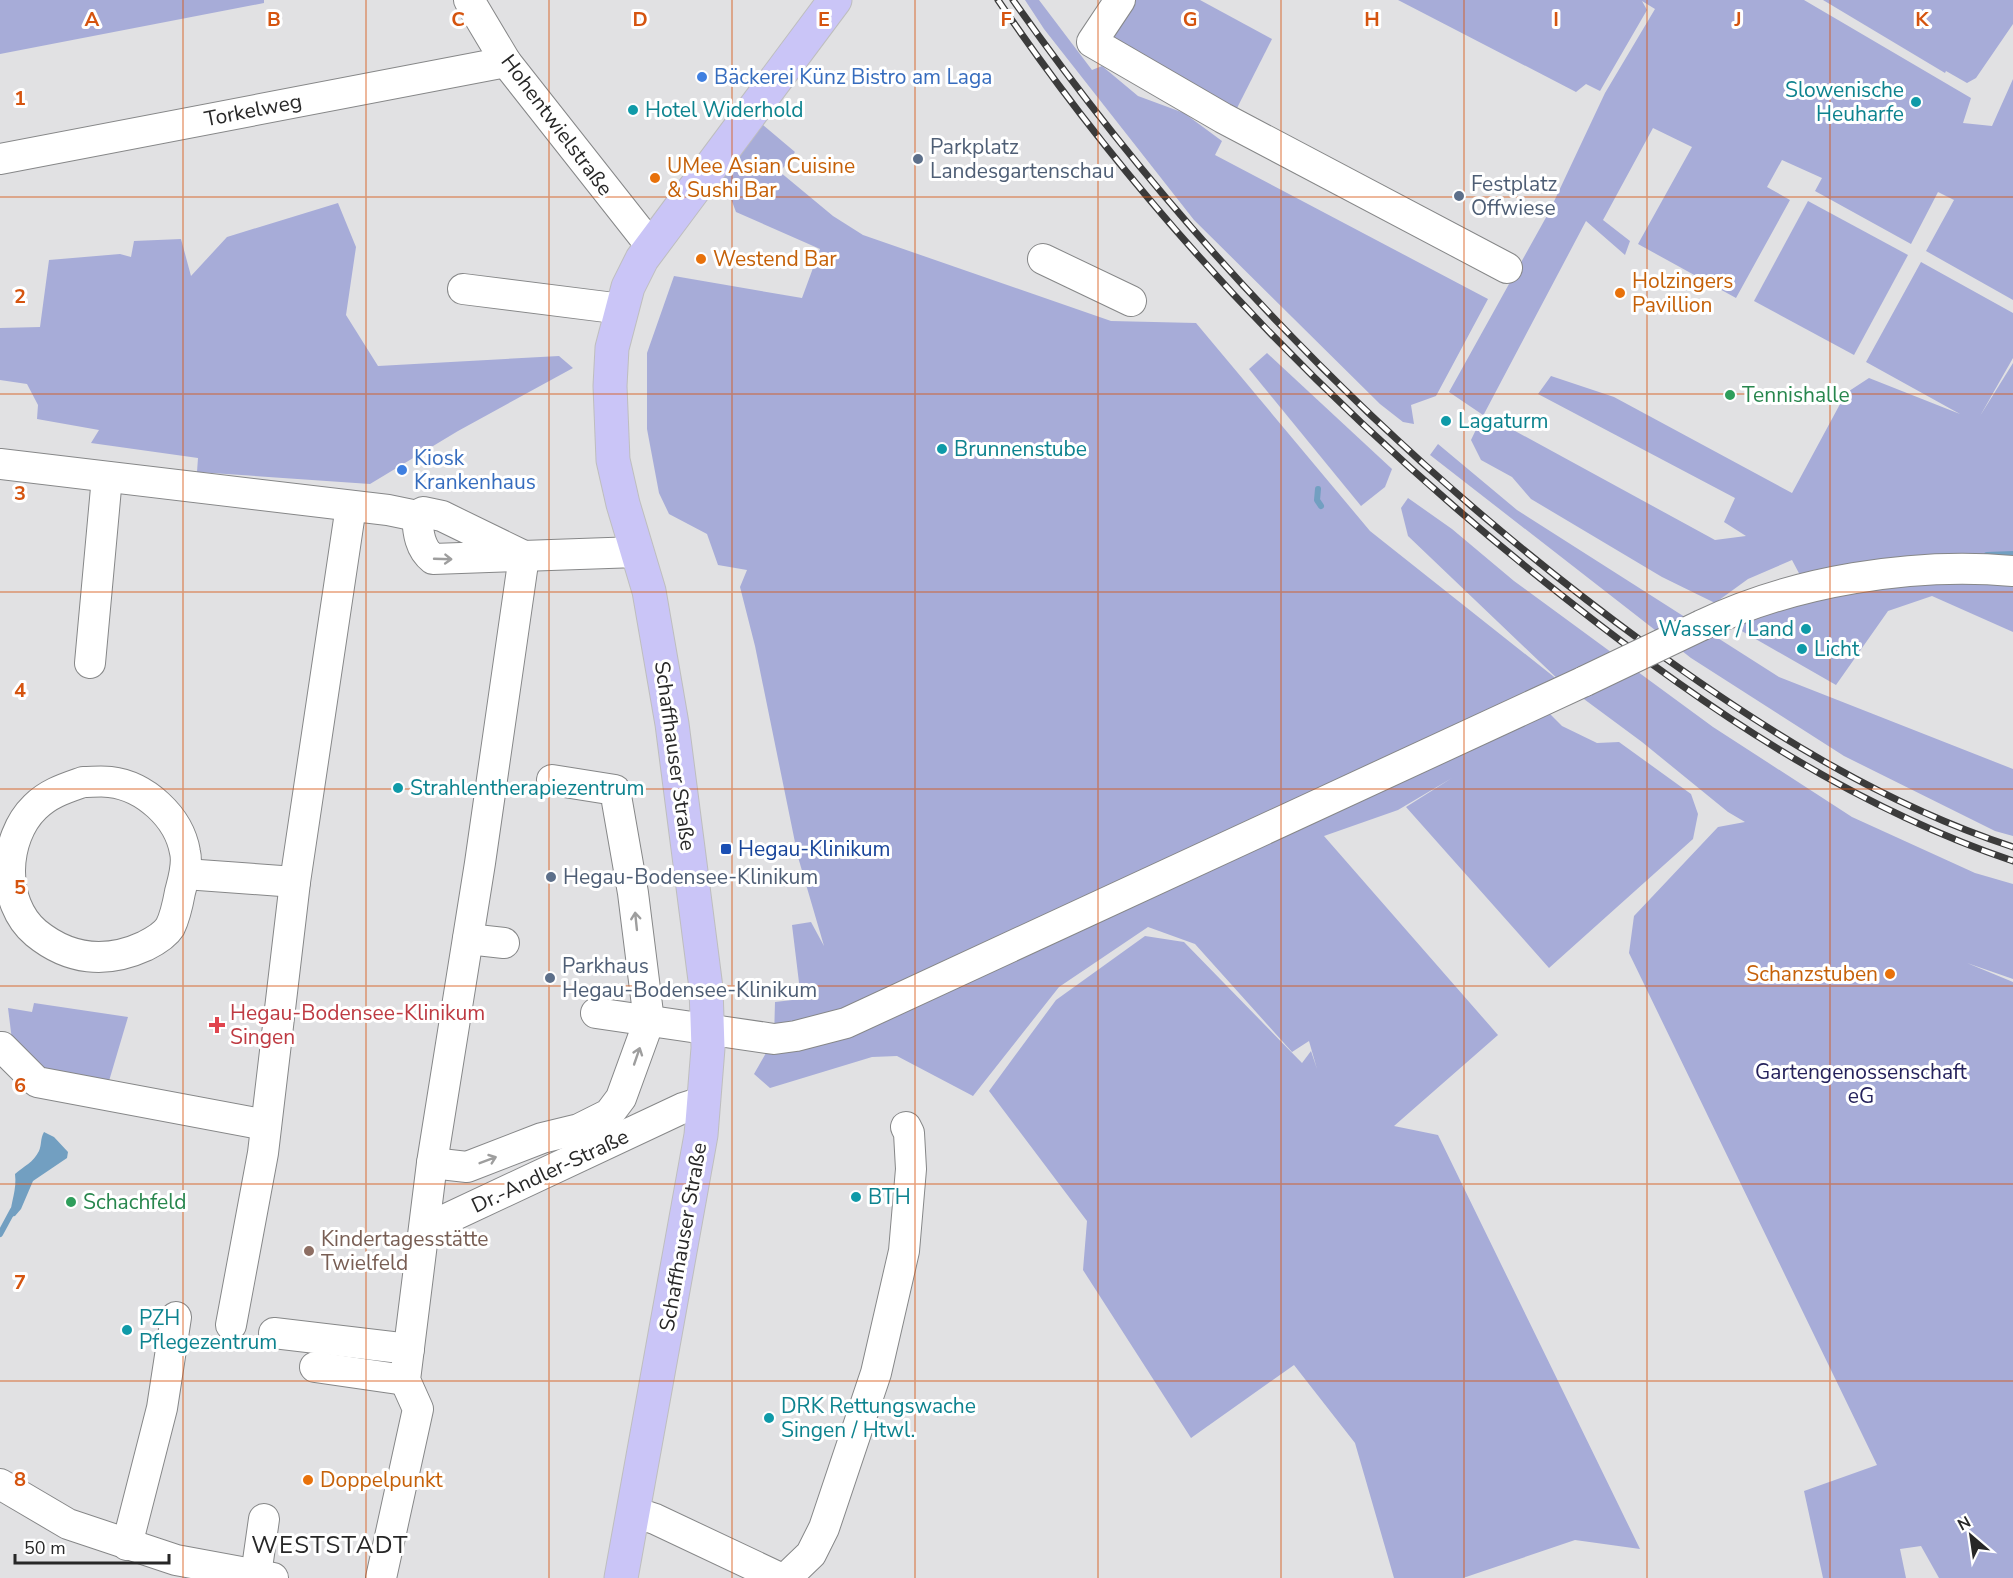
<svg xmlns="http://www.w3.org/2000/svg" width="2013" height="1578" font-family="'Nunito Sans',sans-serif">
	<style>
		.green { fill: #a7acd8 }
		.water { fill: #729fc1 }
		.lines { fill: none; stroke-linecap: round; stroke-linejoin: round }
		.stream { stroke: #729fc1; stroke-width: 6 }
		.minor-casing { stroke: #868788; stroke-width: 32 }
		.major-casing { stroke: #bebebe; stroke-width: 35 }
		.minor { stroke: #fff; stroke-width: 30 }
		.major { stroke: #cac5f7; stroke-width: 33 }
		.rail-casing { stroke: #3b3b3b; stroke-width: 7 }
		.rail { stroke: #fff; stroke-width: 4.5; stroke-dasharray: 14; stroke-linecap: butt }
		.minor-bridge-casing { stroke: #868788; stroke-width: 32; stroke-linecap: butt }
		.minor-bridge { stroke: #fff; stroke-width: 30 }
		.oneway { stroke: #9e9e9e }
		.grid { fill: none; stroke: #d5540f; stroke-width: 1.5; stroke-opacity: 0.55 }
		.shop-dot { fill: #3f7fe0; stroke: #fff; stroke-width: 2 }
		.culture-dot { fill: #0f9aa8; stroke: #fff; stroke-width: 2 }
		.service-dot { fill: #5c6f8a; stroke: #fff; stroke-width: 2 }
		.food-dot { fill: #e8710a; stroke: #fff; stroke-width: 2 }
		.leisure-dot { fill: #2e9e5b; stroke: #fff; stroke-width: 2 }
		.transit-dot { fill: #1a4fb4; stroke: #fff; stroke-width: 2 }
		.health-dot { fill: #e0444e; stroke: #fff; stroke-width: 2 }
		.education-dot { fill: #8d6e63; stroke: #fff; stroke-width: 2 }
		.labels { text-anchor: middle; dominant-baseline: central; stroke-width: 6; stroke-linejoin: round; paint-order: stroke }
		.shop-label { font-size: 21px; fill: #366cbe; stroke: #fff; text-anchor: start }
		.culture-label { font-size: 21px; fill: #0d838f; stroke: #fff; text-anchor: start }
		.street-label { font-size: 21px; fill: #272727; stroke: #fff }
		.service-label { font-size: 21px; fill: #4e5e75; stroke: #fff; text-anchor: start }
		.food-label { font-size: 21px; fill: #c56008; stroke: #fff; text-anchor: start }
		.leisure-label { font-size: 21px; fill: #27864d; stroke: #fff; text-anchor: start }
		.transit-label { font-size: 21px; fill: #164399; stroke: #fff; text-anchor: start }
		.health-label { font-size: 21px; fill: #be3a42; stroke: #fff; text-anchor: start }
		.park-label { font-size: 21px; fill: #24215b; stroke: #fff }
		.education-label { font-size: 21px; fill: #785e54; stroke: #fff; text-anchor: start }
		.quarter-label { font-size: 24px; letter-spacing: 1.5px; fill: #272727; stroke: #fff }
		.grid-label { font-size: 20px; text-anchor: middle; font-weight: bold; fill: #d5540f; stroke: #fff; stroke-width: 6; stroke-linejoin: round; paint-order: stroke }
	</style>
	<rect width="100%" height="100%" fill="#e1e1e3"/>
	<g class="green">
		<polygon points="0,0 264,0 264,3 0,54"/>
		<polygon points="1025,0 1039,0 1092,70 1102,66 1138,96 1184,113 1222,141 1215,155 1488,299 1436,396 1411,405 1414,424 1403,422 1380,404 1194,220 1044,29"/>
		<polygon points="1130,0 1200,0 1272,39 1235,112 1104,40"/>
		<polygon points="1398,0 1804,0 1971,98 1963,123 1992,126 2013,79 2013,300 1926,251 1954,200 1938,192 1911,244 1815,191 1822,178 1782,160 1767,187 1790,200 1736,298 1638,244 1692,147 1653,128 1603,220 1630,241 1625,255 1586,221 1484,414 1715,540 1746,536 1724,522 1735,498 1538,394 1551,376 1614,397 1792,493 1846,393 1869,378 1960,414 1866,362 1921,262 2013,313 2013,358 1980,416 2013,363 2013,632 1932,596 1888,611 1836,685 1733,626 1801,577 1792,560 1748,579 1715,603 1662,577 1531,499 1512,477 1481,460 1471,440 1483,415 1449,392 1549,212 1605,93 1655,9 1642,1 1647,10 1600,91 1586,84 1576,92"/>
		<polygon points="1823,0 2013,0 2013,24 1976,78 1967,83 1946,71 1945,73"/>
		<polygon points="763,125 795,152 780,172 833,216 863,235 1111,321 1196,323 1370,531 1563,684 1408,536 1401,508 1408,498 1452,529 1514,581 1713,727 1852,817 1975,873 2013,884 2013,979 1967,963 2013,982 2013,1578 1939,1578 1921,1546 1900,1549 1906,1578 1823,1578 1804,1491 1877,1465 1629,953 1634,916 1718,827 1745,822 1728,812 1642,742 1569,688 1539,703 1562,726 1597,743 1619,742 1691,794 1698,814 1693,839 1549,968 1406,807 1452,778 1398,810 1324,836 1498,1035 1394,1126 1438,1135 1640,1549 1575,1540 1463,1578 1394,1578 1355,1443 1294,1365 1191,1438 1083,1270 1087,1221 989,1091 1056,1000 1145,936 1184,942 1302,1063 1311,1051 1317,1069 1309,1041 1292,1052 1195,944 1148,927 1059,987 973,1096 897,1056 872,1057 770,1088 754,1074 774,1039 775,1002 801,999 792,925 811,922 824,946 798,857 755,646 740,587 747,570 718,565 707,534 669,514 659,493 647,429 647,353 674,276 802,298 820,249 736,212 722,175"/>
		<polygon points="1808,201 1908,255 1854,355 1754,301"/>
		<polygon points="338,203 356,247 346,315 378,366 559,356 573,368 458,431 370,484 197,472 198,458 91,443 99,430 37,419 38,405 27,384 0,380 0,328 40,327 49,260 120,254 131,257 134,241 181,239 191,276 227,237"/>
		<polygon points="1267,353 1392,469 1385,487 1361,506 1249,369"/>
		<polygon points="1438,444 1517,510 1779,677 2013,769 2013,836 1995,831 1844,756 1691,658 1430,455"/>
		<polygon points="34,1003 128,1017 109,1081 35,1073 13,1048 8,1008 32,1012"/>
	</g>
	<path class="water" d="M 44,1132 L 54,1137 L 68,1152 L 67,1158 L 33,1181 L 21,1209 L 15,1216 L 10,1217 C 11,1201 17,1190 15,1174 C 24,1166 33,1163 39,1151 C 42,1144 40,1139 44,1132 Z"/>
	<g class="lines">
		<g class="stream">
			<polyline points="1318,489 1317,500 1321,506"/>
			<polyline points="1987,555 2013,554"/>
			<polyline points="0,1234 13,1210"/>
		</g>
		<defs>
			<g id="minor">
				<polyline points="469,0 506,62 651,246"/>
				<polyline points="1120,0 1092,42 1223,118 1507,268"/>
				<polyline points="0,159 506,62"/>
				<polyline points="1043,259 1131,301"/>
				<polyline points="463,289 622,309"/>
				<polyline points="0,464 388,510 417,516 423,512 442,516 524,556"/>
				<path d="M 417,516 C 418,533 420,549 433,559 L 637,552"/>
				<path d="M 1702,625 C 1793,581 1913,562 2013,571"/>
				<polyline points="90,663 107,477"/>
				<path d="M 83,782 C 92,782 102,781 110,782 C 145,786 179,817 185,852 C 188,865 183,880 180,892 C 178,903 175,917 170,927 C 165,935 153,942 145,946 C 106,964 69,960 36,933 C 0,903 3,838 35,807 C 49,793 66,788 83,782 Z"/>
				<polyline points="185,874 295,882"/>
				<polyline points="468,939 504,943"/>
				<polyline points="596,1013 774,1039 796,1036 846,1023 1585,681"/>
				<polyline points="2,1047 37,1082 266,1125"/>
				<polyline points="432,1163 467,1167 542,1138 579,1129 609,1114 621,1098 649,1021 633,893 615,790 552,780"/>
				<polyline points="425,1229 683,1108 705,1101"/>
				<polyline points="231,1325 263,1153 295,882 351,506"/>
				<polyline points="274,1333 409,1349"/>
				<polyline points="315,1367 405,1380"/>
				<polyline points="0,1484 68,1524 176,1560 273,1578"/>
				<polyline points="634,1512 655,1519 780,1578"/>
				<polyline points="127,1545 162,1408 176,1317"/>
				<polyline points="256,1575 264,1519"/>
				<polyline points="381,1578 418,1409 405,1380 432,1163 480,863 524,556"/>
				<polyline points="786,1578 811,1554 824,1528 876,1373 904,1251 911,1169 909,1133 906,1127"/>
			</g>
			<polyline id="major" points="621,1578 701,1135 708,1048 706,988 672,724 649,591 623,504 613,460 610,386 612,348 628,287 642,259 835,0"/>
		</defs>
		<use href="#minor" class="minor-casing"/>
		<use href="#major" class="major-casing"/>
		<use href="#minor" class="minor"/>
		<use href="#major" class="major"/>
		<defs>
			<g id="rail">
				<path d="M 998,0 C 1153,228 1349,428 1565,598 C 1702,706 1847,805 2013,861"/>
				<path d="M 1013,0 C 1188,248 1401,466 1647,645 C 1760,727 1879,803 2013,847"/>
			</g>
		</defs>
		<use href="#rail" class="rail-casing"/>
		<use href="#rail" class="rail"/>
		<defs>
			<polyline id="minor-bridge" points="1585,681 1702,625"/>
		</defs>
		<use href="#minor-bridge" class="minor-bridge-casing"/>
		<use href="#minor-bridge" class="minor-bridge"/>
	</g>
	<defs><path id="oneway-shaft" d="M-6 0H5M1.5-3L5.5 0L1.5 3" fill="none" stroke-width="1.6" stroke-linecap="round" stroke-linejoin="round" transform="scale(1.5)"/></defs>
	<g class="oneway">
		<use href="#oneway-shaft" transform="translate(443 559) rotate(2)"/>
		<use href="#oneway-shaft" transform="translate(636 921) rotate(-96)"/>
		<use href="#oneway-shaft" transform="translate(637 1056) rotate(-71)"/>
		<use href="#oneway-shaft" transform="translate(488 1160) rotate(-21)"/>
	</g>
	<path class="grid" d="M 183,0 L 183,1578M 366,0 L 366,1578M 549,0 L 549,1578M 732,0 L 732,1578M 915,0 L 915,1578M 1098,0 L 1098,1578M 1281,0 L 1281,1578M 1464,0 L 1464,1578M 1647,0 L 1647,1578M 1830,0 L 1830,1578M 0,197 L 2013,197M 0,394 L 2013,394M 0,592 L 2013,592M 0,789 L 2013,789M 0,986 L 2013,986M 0,1184 L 2013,1184M 0,1381 L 2013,1381"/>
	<g class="shop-dot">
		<circle cx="702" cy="77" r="6"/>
		<circle cx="402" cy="470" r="6"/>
	</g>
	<g class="culture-dot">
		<circle cx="1916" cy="102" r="6"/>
		<circle cx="633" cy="110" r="6"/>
		<circle cx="1446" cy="421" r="6"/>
		<circle cx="942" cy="449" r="6"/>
		<circle cx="1806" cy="629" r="6"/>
		<circle cx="1802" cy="649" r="6"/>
		<circle cx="398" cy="788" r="6"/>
		<circle cx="856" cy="1197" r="6"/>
		<circle cx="127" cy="1330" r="6"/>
		<circle cx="769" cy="1418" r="6"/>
	</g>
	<g class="service-dot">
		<circle cx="918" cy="159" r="6"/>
		<circle cx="1459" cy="196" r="6"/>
		<circle cx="551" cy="877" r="6"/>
		<circle cx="550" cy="978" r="6"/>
	</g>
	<g class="food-dot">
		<circle cx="655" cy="178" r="6"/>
		<circle cx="701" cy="259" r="6"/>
		<circle cx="1620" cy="293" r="6"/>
		<circle cx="1890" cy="974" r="6"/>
		<circle cx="308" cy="1480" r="6"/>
	</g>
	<g class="leisure-dot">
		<circle cx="1730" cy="395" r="6"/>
		<circle cx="71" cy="1202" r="6"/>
	</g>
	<rect class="transit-dot" x="720" y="843" width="12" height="12" rx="3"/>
	<path class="health-dot" d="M214 1016h6v6h6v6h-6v6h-6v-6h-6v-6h6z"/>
	<circle class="education-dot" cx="309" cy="1251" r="6"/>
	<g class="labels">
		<g class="shop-label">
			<text x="714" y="77">Bäckerei Künz Bistro am Laga</text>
			<text x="414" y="458">Kiosk<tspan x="414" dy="24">Krankenhaus</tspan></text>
		</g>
		<g class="culture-label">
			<text x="1904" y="90" text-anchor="end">Slowenische<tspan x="1904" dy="24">Heuharfe</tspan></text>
			<text x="645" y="110">Hotel Widerhold</text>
			<text x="1458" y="421">Lagaturm</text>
			<text x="954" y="449">Brunnenstube</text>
			<text x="1794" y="629" text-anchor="end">Wasser / Land</text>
			<text x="1814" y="649">Licht</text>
			<text x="410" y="788">Strahlentherapiezentrum</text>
			<text x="868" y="1197">BTH</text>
			<text x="139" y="1318">PZH<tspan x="139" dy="24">Pflegezentrum</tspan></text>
			<text x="781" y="1406">DRK Rettungswache<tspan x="781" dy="24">Singen / Htwl.</tspan></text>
		</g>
		<g class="street-label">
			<text transform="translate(253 110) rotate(-11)">Torkelweg</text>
			<text transform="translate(557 125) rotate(53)">Hohentwielstraße</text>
			<text transform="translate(675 756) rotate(82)">Schaffhauser Straße</text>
			<text transform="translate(550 1171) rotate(-25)">Dr.-Andler-Straße</text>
			<text transform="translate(683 1237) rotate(-80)">Schaffhauser Straße</text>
		</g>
		<g class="service-label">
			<text x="930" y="147">Parkplatz<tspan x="930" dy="24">Landesgartenschau</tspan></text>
			<text x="1471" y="184">Festplatz<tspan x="1471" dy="24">Offwiese</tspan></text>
			<text x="563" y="877">Hegau-Bodensee-Klinikum</text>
			<text x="562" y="966">Parkhaus<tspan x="562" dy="24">Hegau-Bodensee-Klinikum</tspan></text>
		</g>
		<g class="food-label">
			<text x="667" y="166">UMee Asian Cuisine<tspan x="667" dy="24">&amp; Sushi Bar</tspan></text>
			<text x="713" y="259">Westend Bar</text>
			<text x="1632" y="281">Holzingers<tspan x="1632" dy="24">Pavillion</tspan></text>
			<text x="1878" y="974" text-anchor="end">Schanzstuben</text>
			<text x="320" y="1480">Doppelpunkt</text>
		</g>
		<g class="leisure-label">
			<text x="1742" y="395">Tennishalle</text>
			<text x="83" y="1202">Schachfeld</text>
		</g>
		<g class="transit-label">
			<text x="738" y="849">Hegau-Klinikum</text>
		</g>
		<g class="health-label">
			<text x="230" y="1013">Hegau-Bodensee-Klinikum<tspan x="230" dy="24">Singen</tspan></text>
		</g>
		<g class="park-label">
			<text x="1861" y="1072">Gartengenossenschaft<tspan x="1861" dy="24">eG</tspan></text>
		</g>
		<g class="education-label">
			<text x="321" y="1239">Kindertagesstätte<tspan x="321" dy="24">Twielfeld</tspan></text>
		</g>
		<g class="quarter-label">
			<text x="330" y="1545">WESTSTADT</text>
		</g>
	</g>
	<g class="grid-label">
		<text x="92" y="26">A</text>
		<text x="274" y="26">B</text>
		<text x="458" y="26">C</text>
		<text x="640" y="26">D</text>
		<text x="824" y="26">E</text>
		<text x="1006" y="26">F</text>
		<text x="1190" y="26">G</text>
		<text x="1372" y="26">H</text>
		<text x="1556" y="26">I</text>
		<text x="1738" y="26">J</text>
		<text x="1922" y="26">K</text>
		<text x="20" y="105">1</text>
		<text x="20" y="303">2</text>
		<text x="20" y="500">3</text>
		<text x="20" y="697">4</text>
		<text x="20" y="894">5</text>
		<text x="20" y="1092">6</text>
		<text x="20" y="1289">7</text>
		<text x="20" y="1486">8</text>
	</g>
	<g transform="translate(1971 1536) rotate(331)" stroke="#ffffff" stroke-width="4.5" paint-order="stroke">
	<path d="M0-4.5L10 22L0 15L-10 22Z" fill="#272727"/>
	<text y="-9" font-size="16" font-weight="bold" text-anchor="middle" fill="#272727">N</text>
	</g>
	<path d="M15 1554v9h154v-9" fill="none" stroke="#272727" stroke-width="3"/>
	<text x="24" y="1554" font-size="18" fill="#272727" stroke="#ffffff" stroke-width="4.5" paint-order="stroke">50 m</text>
</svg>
